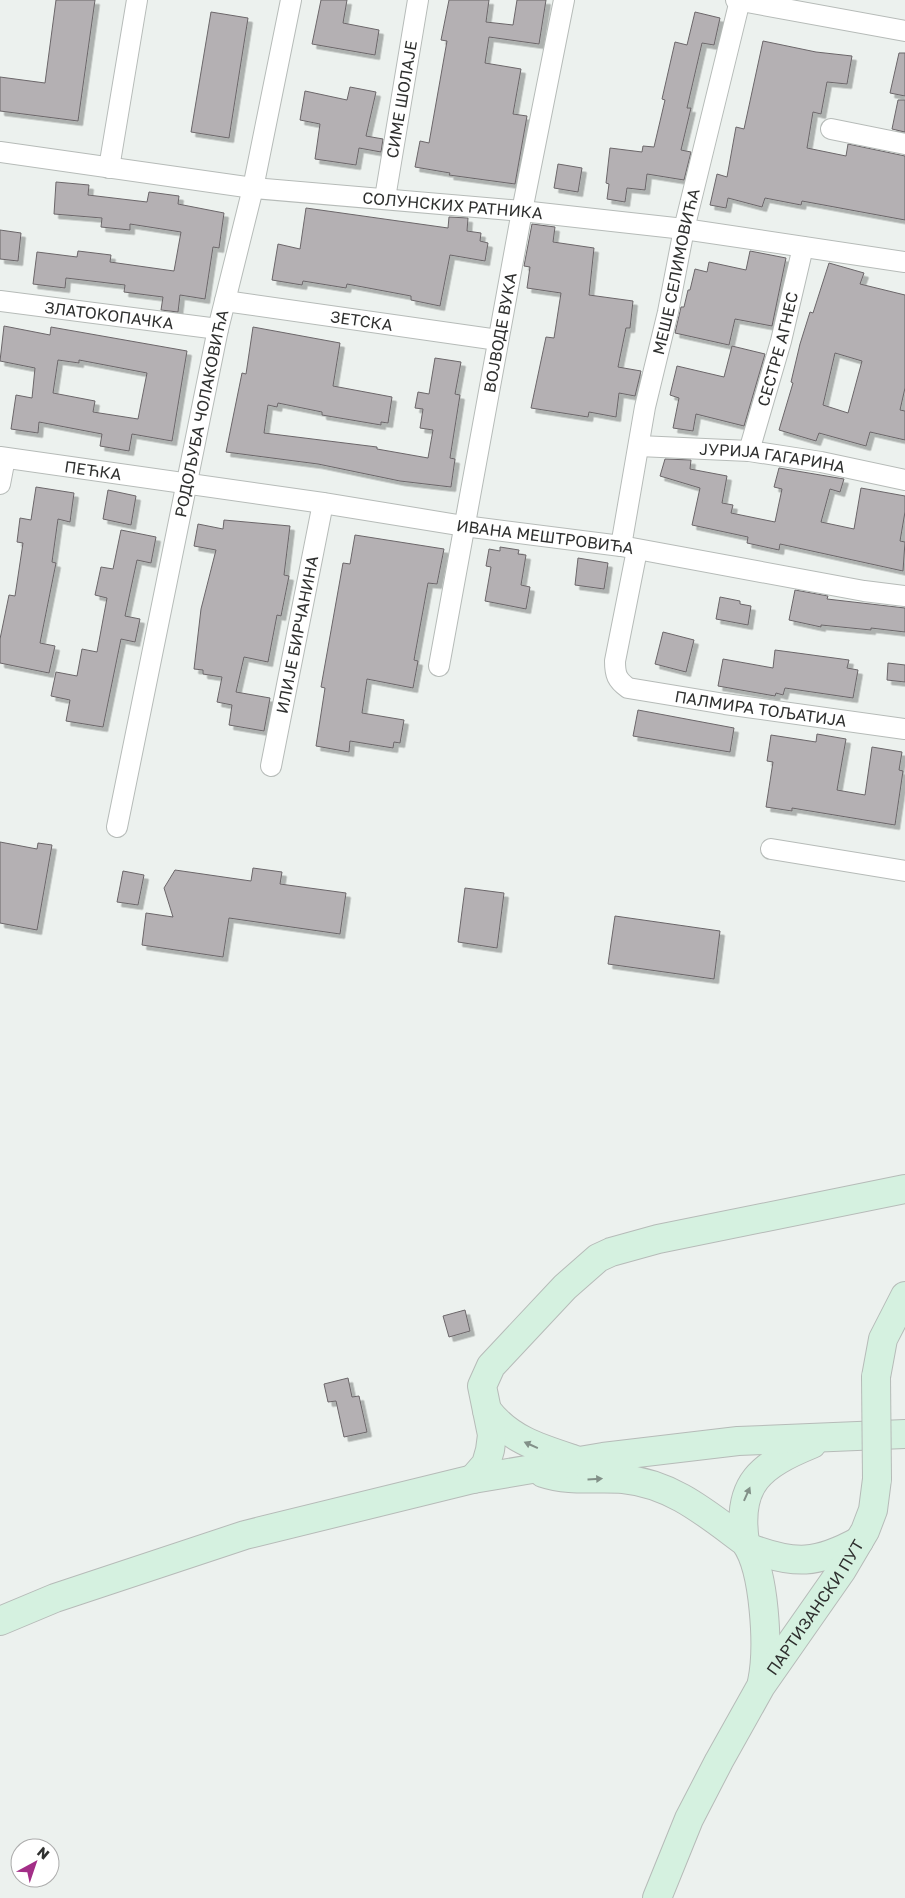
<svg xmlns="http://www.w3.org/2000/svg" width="905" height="1898" font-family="'Golos Text',sans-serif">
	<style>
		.building { fill: #b4b0b3; stroke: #6b6669; fill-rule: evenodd; filter: url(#shadow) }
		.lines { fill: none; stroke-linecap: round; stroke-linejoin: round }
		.street-casing { stroke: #b6bbb8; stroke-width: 22 }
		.secondary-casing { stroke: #b6bbb8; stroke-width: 30 }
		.street { stroke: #fff; stroke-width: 20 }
		.secondary { stroke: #d5f1e0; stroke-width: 28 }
		.secondary-bridge-casing { stroke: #b6bbb8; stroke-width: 30; stroke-linecap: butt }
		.secondary-bridge { stroke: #d5f1e0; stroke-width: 28 }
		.oneway { fill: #829088 }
		.labels { text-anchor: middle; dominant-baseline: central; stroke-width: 4.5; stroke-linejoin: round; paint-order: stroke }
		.street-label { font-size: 16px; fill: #2f302f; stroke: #fff }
	</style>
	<defs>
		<filter id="shadow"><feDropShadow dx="4.5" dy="4.5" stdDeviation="0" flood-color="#0004"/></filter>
	</defs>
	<rect width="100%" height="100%" fill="#ecf1ee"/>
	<g class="building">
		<polygon points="56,0 95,0 78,121 0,111 0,77 45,83"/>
		<polygon points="321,0 347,0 343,23 379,30 375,55 312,44"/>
		<polygon points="449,0 489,0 486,22 513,25 517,0 546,0 539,44 489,37 485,63 521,69 513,114 527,116 515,184 449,175 450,173 415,167 420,141 429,143 447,41 441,40"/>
		<polygon points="211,12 248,18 229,138 191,132"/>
		<polygon points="695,12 720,18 714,45 702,43 687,108 691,108 681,150 691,152 684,180 647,174 645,190 627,188 625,202 607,199 609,184 606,183 610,148 642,152 643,146 654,147 665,100 662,99 675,42 687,45"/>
		<polygon points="763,41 816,52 852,56 847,84 827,82 821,114 813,112 807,148 846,156 848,144 905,156 905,220 802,201 801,205 765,198 762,207 728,198 726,208 710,205 717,174 727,177 736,127 744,129"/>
		<polygon points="899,53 905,53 905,96 890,93"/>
		<polygon points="350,87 376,92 366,136 383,139 381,152 359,148 356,165 315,159 320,124 300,120 305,91 347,100"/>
		<polygon points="898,100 905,100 905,132 892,129"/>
		<polygon points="558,164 582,168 578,192 554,188"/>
		<polygon points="56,182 89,185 88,195 147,202 149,192 179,196 178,204 224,213 219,248 213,247 205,299 180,295 178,312 161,310 163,297 124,292 125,285 66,278 65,288 33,284 37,252 77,257 78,251 111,255 110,262 174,271 181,232 130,224 130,230 101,227 102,218 54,214"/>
		<polygon points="306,208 448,228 449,217 468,218 467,231 481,233 480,241 488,243 485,261 450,255 440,306 411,300 411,296 347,284 346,288 303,281 302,285 272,280 278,244 300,249"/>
		<polygon points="532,224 555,227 553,242 594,248 589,295 633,301 630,328 626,328 618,367 641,371 635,396 619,393 616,417 589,412 588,417 531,408 546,337 554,338 561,293 527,288 530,267 524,266"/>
		<polygon points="0,230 21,233 18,261 0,259"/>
		<polygon points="750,251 786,258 772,326 735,319 729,345 675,333 681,307 684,307 688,290 690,290 695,269 707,272 709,262 746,270"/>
		<path d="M 829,263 L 864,273 L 860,284 L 905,295 L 905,388 L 900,410 L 905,411 L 905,440 L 870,432 L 866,446 L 819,433 L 816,441 L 779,430 L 793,383 L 791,382 L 800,344 L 810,312 L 813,313 ZM 835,353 L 862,361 L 848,413 L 823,405 Z"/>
		<path d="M 4,326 L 50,335 L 51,327 L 187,351 L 172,441 L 132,434 L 129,451 L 100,446 L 102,434 L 39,422 L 38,433 L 11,429 L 16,395 L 32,398 L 35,368 L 0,361 ZM 58,360 L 79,363 L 79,360 L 147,373 L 138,419 L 93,412 L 95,401 L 53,393 Z"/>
		<polygon points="253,327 340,343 333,386 392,397 388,423 381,422 381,425 322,415 322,412 278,403 277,407 268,405 264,433 377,447 377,449 428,458 433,430 420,428 423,409 415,408 418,392 429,394 435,358 461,362 455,394 460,395 450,458 455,459 451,487 400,481 318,464 226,452 242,373 246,374"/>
		<polygon points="732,346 765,354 744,426 696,414 693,431 673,428 679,398 670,395 677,366 724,377"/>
		<polygon points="665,459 691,460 690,469 727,476 722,503 733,505 731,513 775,522 782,489 774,487 779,468 844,479 840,492 830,489 821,522 854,529 861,488 905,496 905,512 900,541 905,542 903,571 780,544 779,550 747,543 748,537 692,525 700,488 660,476"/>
		<polygon points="36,487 74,493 70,522 58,519 52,562 56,563 40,643 55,646 49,673 0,663 0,639 9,595 15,596 23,543 17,542 20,518 31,520"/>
		<polygon points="108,490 136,496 131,525 103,519"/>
		<polygon points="224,520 290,526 284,575 289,576 281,616 277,615 268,662 244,657 236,692 270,698 264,731 229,725 232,705 217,702 222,677 203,674 203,670 194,669 201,609 216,550 194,546 198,524 223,529"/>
		<polygon points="121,530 156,537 151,563 137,560 125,616 140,619 135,642 121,639 103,727 66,721 70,700 51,696 56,672 77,676 82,649 97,652 107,598 95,595 101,567 113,569"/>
		<polygon points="355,535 444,549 437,584 428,583 414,660 418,661 413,688 367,679 362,713 404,720 400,743 394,742 393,748 350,741 349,752 316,746 325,688 321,687 343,563 350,564"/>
		<polygon points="500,547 519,550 518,554 526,555 521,585 530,587 526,609 485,601 491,567 486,566 489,549 500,551"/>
		<polygon points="578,558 608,563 604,589 575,585"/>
		<polygon points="795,590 828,596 827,599 905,608 905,632 871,628 871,630 821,625 821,627 789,620"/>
		<polygon points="720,597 740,601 740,604 751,606 748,625 716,619"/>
		<polygon points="663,632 694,640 686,672 655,664"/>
		<polygon points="775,650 849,660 847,668 858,670 853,698 785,688 783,695 776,693 775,696 718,686 723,659 773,668"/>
		<polygon points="888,663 905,665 905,682 887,680"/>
		<polygon points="638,710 734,728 730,752 633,736"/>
		<polygon points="817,734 846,739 837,790 865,795 872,747 902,752 899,770 903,771 895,825 792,808 792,811 766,807 773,762 767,761 771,735 816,742"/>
		<polygon points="0,842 37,849 38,843 52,845 37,930 0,923"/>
		<polygon points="253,868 282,872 280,884 346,893 340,934 229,918 223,957 142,945 146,913 173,917 164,888 175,870 251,881"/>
		<polygon points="123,871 144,875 138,905 117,902"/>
		<polygon points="465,888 504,893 497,948 458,942"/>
		<polygon points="615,916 720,931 714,979 608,964"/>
		<polygon points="465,1310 470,1331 449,1337 443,1316"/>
		<polygon points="348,1378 352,1397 359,1396 367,1432 344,1437 336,1401 328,1402 324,1384"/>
	</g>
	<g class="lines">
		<defs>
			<g id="street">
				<polyline points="736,0 905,31"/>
				<polyline points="831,129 905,144"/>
				<path id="s1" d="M 0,152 L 253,188 L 522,211 L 684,229 L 905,262"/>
				<polyline points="109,168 137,0"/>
				<path id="s2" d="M 385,198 L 418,0"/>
				<path id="s3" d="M 0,301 L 218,329"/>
				<path id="s4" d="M 225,301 L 498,340"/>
				<path id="s5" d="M 639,446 L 749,451 L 821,462 L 905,480"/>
				<path id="s6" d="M 749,451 L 781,341 L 803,247"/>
				<path id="s7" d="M 0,457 L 323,503 L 464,526 L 621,546 L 864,591 L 905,596"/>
				<polyline points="0,484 5,458"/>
				<path id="s8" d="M 621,546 L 645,407 L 668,312 L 684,229 L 740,0"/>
				<path id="s9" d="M 637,550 L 615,661 C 615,675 617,680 628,688 L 725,704 L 905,729"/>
				<path id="s10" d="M 439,666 L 522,211 L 564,0"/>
				<path id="s11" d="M 271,766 L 323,503"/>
				<path id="s12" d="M 117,827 L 218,329 L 253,188 L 291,0"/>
				<polyline points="771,849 905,871"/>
			</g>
			<g id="secondary">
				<polyline points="876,1377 883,1339 905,1296"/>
				<path d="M 487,1410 C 509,1439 539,1448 573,1459"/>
				<path d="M 543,1473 C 570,1482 595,1477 623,1479 C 673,1484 707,1514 745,1542 C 765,1569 769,1649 762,1682"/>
				<polyline points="473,1479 486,1464 490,1450 492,1435 482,1386 491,1366 565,1287 598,1258 611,1252 658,1239 905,1189"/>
				<path d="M 745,1542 C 736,1483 761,1465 812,1444"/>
				<path d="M 750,1548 C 795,1565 817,1564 859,1541"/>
				<polyline points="0,1621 55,1598 245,1535 473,1479 603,1457 738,1441 905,1434"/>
				<path id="s13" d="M 657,1898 L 689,1819 L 719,1761 L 761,1686 L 842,1570 L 865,1531 L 873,1510 L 877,1479"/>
			</g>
		</defs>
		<use href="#street" class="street-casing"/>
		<use href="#secondary" class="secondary-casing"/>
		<use href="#street" class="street"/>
		<use href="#secondary" class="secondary"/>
		<defs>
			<polyline id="secondary-bridge" points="876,1377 877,1479"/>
		</defs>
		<use href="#secondary-bridge" class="secondary-bridge-casing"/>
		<use href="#secondary-bridge" class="secondary-bridge"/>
	</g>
	<defs><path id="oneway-solid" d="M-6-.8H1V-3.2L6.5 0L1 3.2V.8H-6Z" transform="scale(1.25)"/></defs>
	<g class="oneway">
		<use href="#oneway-solid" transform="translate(531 1445) rotate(-156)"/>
		<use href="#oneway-solid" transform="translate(595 1479) rotate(-3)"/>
		<use href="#oneway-solid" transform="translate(747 1494) rotate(-66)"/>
	</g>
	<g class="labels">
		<g class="street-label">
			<text stroke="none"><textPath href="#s2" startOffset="100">СИМЕ ШОЛАЈЕ</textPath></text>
			<text stroke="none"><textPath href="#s1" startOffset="456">СОЛУНСКИХ РАТНИКА</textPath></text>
			<text stroke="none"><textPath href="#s8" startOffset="280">МЕШЕ СЕЛИМОВИЋА</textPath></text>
			<text stroke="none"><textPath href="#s3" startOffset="110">ЗЛАТОКОПАЧКА</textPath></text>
			<text stroke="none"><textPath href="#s4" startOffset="138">ЗЕТСКА</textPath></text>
			<text stroke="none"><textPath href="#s10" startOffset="339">ВОЈВОДЕ ВУКА</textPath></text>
			<text stroke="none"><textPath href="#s6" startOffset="106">СЕСТРЕ АГНЕС</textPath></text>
			<text stroke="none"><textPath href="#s12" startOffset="422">РОДОЉУБА ЧОЛАКОВИЋА</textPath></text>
			<text stroke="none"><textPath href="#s5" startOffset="134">ЈУРИЈА ГАГАРИНА</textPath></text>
			<text stroke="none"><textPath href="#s7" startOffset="94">ПЕЋКА</textPath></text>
			<text stroke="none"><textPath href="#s7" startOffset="551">ИВАНА МЕШТРОВИЋА</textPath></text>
			<text stroke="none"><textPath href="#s11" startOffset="134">ИЛИЈЕ БИРЧАНИНА</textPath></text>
			<text stroke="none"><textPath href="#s9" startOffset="279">ПАЛМИРА ТОЉАТИЈА</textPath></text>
			<text stroke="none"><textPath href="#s13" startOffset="332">ПАРТИЗАНСКИ ПУТ</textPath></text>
		</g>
	</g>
	<g transform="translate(35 1863) rotate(40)"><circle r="24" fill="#ffffff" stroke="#acacac"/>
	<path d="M0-4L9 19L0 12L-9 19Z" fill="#a32e87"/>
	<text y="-8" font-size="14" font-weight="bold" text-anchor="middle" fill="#2f302f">N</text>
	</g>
</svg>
